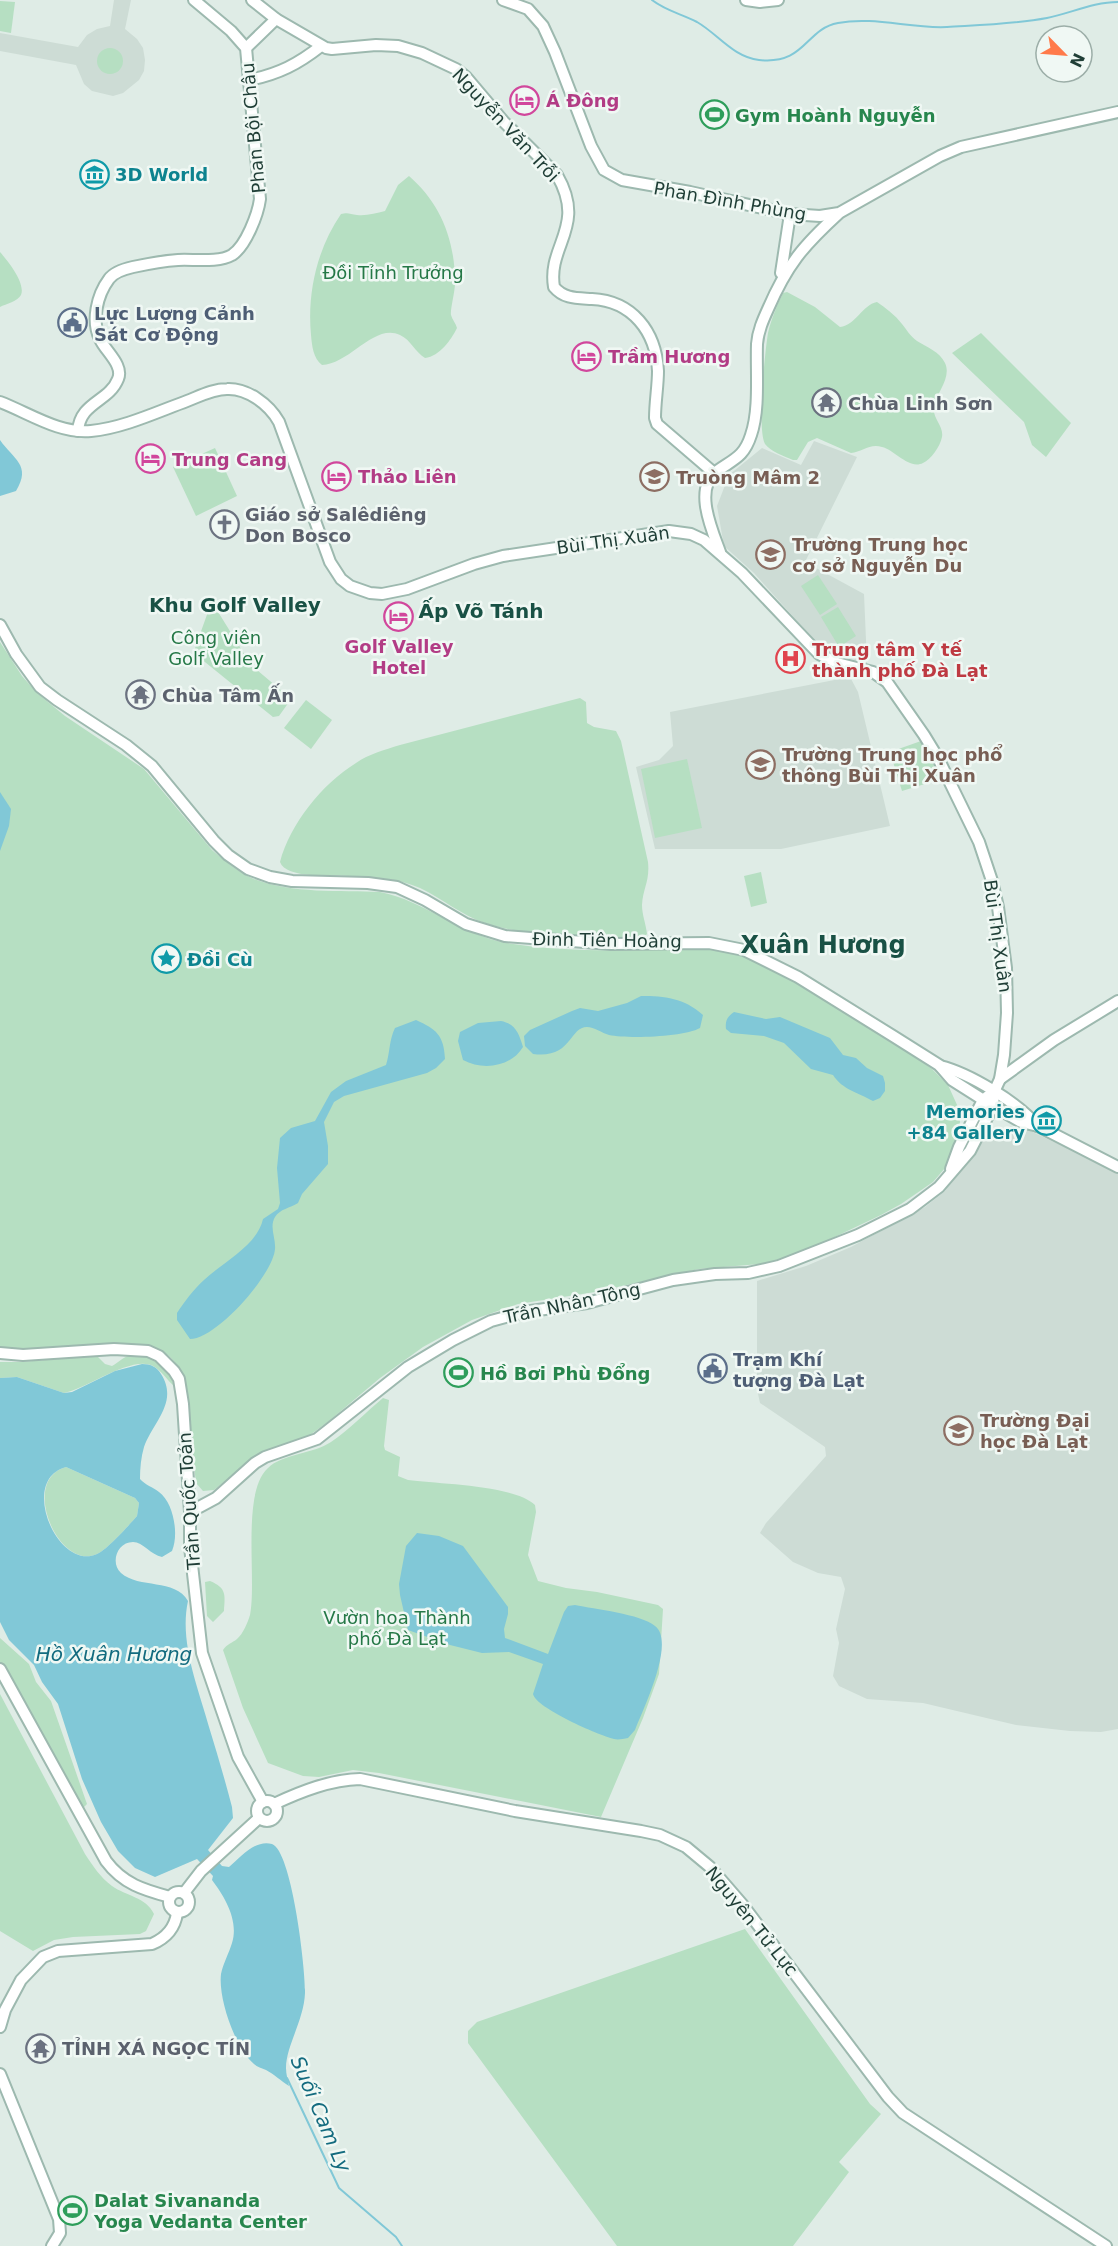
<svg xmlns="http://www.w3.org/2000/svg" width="1118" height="2246" font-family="'DejaVu Sans',sans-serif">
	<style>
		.built { fill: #cddcd5 }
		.green { fill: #b6dfc2 }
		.water { fill: #81c8d7; fill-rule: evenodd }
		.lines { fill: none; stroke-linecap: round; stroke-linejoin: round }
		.stream { stroke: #81c8d7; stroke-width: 2 }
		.secondary-casing { stroke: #9db9af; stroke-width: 14 }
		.secondary { stroke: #fff; stroke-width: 10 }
		.labels { text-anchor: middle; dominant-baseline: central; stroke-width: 5; stroke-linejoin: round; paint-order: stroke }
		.hotel-label { font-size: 18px; font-weight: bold; fill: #b23c85; stroke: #f0f8f4; text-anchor: start }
		.leisure-label { font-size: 18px; font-weight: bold; fill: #27864d; stroke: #f0f8f4; text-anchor: start }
		.street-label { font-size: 18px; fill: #1f3e36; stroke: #f0f8f4 }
		.culture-label { font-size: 18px; font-weight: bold; fill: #0d838f; stroke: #f0f8f4; text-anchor: start }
		.park-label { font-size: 18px; fill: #257847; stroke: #f0f8f4 }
		.service-label { font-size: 18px; font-weight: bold; fill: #4e5e75; stroke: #f0f8f4; text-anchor: start }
		.worship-label { font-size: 18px; font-weight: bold; fill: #5b616d; stroke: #f0f8f4; text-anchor: start }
		.education-label { font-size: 18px; font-weight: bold; fill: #785e54; stroke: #f0f8f4; text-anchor: start }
		.health-label { font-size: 18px; font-weight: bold; fill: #be3a42; stroke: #f0f8f4; text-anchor: start }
		.neighbourhood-label { font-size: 20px; font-weight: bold; fill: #195145; stroke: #f0f8f4 }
		.water-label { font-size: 20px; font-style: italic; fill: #136b7f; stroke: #f0f8f4 }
		.district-label { font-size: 24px; font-weight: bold; fill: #195145; stroke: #f0f8f4 }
	</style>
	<rect width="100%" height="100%" fill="#dfece6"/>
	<g class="built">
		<polygon points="114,0 131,0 125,29 137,39 143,48 145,60 144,71 139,80 123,93 113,96 92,91 84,84 76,65 0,51 0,33 78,47 87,35 97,29 110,26"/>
		<polygon points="814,441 857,457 805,562 864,594 867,663 825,652 754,573 724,546 717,506 729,475 762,448 801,465"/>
		<polygon points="850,677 858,692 890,826 781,849 655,849 636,767 659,760 673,746 670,712"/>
		<polygon points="1012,1126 1024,1128 1118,1172 1118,1729 1101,1732 1070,1731 1016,1725 923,1703 867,1699 839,1686 833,1676 839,1643 836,1629 845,1589 841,1577 818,1573 793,1562 760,1533 766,1523 826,1456 825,1447 760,1403 757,1389 757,1281 806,1266 851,1247 925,1207 945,1191 984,1137 991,1131"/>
	</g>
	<g class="green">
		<polygon points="0,1 15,2 11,33 0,31"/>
		<circle cx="110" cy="61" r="13"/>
		<path d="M 409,176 C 441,204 455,240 455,283 C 455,292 450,310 451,315 C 452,319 456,324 457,328 C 451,340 440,356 425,358 C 415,352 411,340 400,335 C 374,323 350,364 322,365 C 313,358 312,346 311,335 C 307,293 317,249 341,214 C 348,212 350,214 357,215 C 367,216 376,213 385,211 L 398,185 Z"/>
		<path d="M 0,252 C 7,260 26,283 21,295 C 18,301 6,304 0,307 Z"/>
		<path d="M 787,292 L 815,307 L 840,327 C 856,325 862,305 877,302 C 886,308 895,315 902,324 C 907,330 910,336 917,341 C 927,347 940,352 945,363 C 952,378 936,393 934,407 C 932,418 944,426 942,437 C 940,447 931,459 923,463 C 909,470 895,450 882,447 C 870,443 862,452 851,453 L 817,438 L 808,442 L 797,460 L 793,460 C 784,456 771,452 765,444 C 757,430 765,351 768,333 C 771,320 777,305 783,293 Z"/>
		<polygon points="981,333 1071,423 1046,457 1032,445 1024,422 952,353"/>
		<polygon points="215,448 237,496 196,516 173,467"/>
		<polygon points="818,575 837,604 820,615 801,586"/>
		<polygon points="215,607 251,665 289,697 289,702 279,716 273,717 195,654 194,651 209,609"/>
		<polygon points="838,607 856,636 839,647 821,617"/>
		<path d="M 0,642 L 22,676 L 37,693 L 65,716 L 144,769 L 212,850 C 225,861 239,873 254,879 C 292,894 340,890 380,892 C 426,901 460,935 507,943 C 550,950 596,951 640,950 C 669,949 698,945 727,951 C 744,954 759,962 774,969 L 908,1052 L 932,1069 L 948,1085 L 958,1107 L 960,1122 L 953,1153 L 945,1168 L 933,1182 L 901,1204 L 881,1215 L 799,1254 L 778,1261 L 760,1264 L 699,1269 L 595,1292 L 518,1304 L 472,1320 L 423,1347 L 380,1378 L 329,1421 L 310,1435 L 261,1452 L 214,1490 L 203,1491 L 196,1483 L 184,1379 C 180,1371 176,1362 169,1356 C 138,1327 43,1361 0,1347 Z"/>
		<path d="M 580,698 L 586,702 L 587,723 L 594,727 L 616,731 L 621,741 L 648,862 C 650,881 643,888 642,905 C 642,915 646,924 647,934 L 644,937 C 600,941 527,937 485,923 C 461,915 443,899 420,888 C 397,878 373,877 348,876 C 332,875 286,879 280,862 C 290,824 322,784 356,763 C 369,754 384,750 400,745 Z"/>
		<polygon points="306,700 332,720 311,749 284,728"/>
		<polygon points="921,741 941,779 902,791 890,752"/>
		<polygon points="687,759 702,828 655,838 641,769"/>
		<polygon points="761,872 767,903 751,907 744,876"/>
		<path d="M 97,1356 L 105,1364 L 112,1366 C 118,1363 123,1357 129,1356 C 150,1353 169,1366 174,1386 C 167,1380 161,1370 153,1366 C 132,1355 86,1389 64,1393 L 17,1377 L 0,1378 L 0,1362 L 20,1362 Z"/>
		<path d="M 383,1398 L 389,1400 L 384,1446 L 385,1450 L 400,1457 L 398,1476 L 408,1480 C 438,1484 514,1485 535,1505 L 536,1512 L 528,1555 L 538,1581 L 566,1588 L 597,1592 L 658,1605 L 663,1609 L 659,1674 L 643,1718 L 601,1817 L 379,1773 L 353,1770 L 319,1777 L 303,1776 L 268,1763 L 243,1708 L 223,1650 C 227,1644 232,1643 237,1639 C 243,1634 248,1622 250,1615 C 257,1580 241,1492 268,1468 C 282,1454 313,1454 331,1442 C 349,1430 366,1412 383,1398 Z"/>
		<path d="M 66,1467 L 135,1498 L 139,1503 L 137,1516 C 129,1525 107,1550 97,1554 C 59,1572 19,1480 66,1467 Z"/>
		<path d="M 210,1581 C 227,1588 225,1595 224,1611 L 213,1622 L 207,1616 L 205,1582 Z"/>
		<polygon points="0,1638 29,1664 36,1682 51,1701 87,1804 81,1810 0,1670"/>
		<path d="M 0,1694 L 85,1854 C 93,1866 100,1877 112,1886 C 126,1896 146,1897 154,1914 L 146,1931 L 140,1934 L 73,1937 L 54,1940 L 33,1951 L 0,1931 Z"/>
		<polygon points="745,1929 870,2104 881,2114 839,2162 849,2172 793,2246 617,2246 468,2043 468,2031 477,2022"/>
	</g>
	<g class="water">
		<path d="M 0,440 C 13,459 32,465 16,491 L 0,496 Z"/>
		<polygon points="0,792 11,809 9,826 0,851"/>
		<path d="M 641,996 C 665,996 684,998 703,1015 L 700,1028 C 684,1037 628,1039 609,1035 C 602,1033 594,1027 587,1027 C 569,1027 572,1059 533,1054 L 525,1046 L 524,1036 L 530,1030 L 572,1011 L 580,1008 L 598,1011 L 627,1003 Z"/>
		<path d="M 734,1012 L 766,1019 L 780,1017 L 830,1038 L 843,1055 L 856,1058 L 867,1068 L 883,1076 L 885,1083 L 885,1091 L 880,1098 L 873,1101 C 857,1092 843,1090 833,1075 L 811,1069 L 784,1043 L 764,1036 L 731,1033 L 726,1029 C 725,1021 727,1017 734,1012 Z"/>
		<path d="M 416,1020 C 436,1029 444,1035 445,1059 L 436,1068 L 427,1073 L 344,1096 L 334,1102 L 324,1122 L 328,1146 L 328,1164 L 302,1194 L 298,1203 C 290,1208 280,1209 275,1217 C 269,1227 276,1238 275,1249 C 273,1275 216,1339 190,1339 L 177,1320 L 177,1313 C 185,1301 193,1290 204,1280 C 223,1262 257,1246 263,1219 L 278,1209 L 280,1203 L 277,1168 L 280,1138 L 291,1128 L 315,1121 L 331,1092 L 346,1081 L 386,1065 C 390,1053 389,1040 395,1028 Z"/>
		<path d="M 501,1021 C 516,1024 519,1034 523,1047 C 511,1067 483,1071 463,1060 L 458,1041 L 460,1032 L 478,1023 Z"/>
		<path d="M 142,1364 C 151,1364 157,1367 161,1374 C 179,1402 153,1422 144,1447 C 141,1457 140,1468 140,1479 C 145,1485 153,1487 159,1492 C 174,1503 179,1535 172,1551 L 162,1557 C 151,1555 143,1542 133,1542 C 117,1542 110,1563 121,1573 C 139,1589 175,1578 188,1601 C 179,1642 198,1687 209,1727 C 217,1753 225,1780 232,1807 L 233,1818 L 208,1850 L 222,1866 L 229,1867 C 240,1858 255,1839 272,1844 C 292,1851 306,1971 305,1993 C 304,2020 286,2046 286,2068 C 286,2074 288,2081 289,2086 C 281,2081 274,2074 266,2070 C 262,2068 257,2067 254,2064 C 235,2048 218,1998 221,1974 C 223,1964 229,1953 232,1943 C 239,1921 225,1897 212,1880 L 213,1876 L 197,1859 L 155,1877 L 135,1868 L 118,1851 L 101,1822 L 82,1779 L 58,1704 L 42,1682 L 34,1665 L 9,1640 L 0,1622 L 0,1378 L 17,1377 L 64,1393 L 72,1392 L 115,1371 ZM 66,1467 L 135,1498 L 139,1503 L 137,1516 C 129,1525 107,1550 97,1554 C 58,1572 18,1480 66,1467 Z"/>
		<path d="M 417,1533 L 439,1536 L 463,1546 L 508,1607 L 508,1614 L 504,1629 L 505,1638 L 548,1654 L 564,1612 L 568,1606 L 575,1605 C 594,1609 641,1614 655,1626 C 676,1642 643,1709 635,1730 L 628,1738 C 623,1739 618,1740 614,1739 C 598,1735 536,1708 533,1694 L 543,1664 L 509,1652 L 482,1653 L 450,1645 L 408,1630 L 400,1595 L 399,1584 L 406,1546 Z"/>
	</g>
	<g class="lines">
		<g class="stream">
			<path d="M 652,0 C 666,11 682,14 697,22 C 718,34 733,57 759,60 C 806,65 805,29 838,23 C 874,16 911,29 947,27 C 980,25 1015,24 1047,18 C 1071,13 1094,2 1118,2"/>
			<polyline points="287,2078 339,2188 396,2237 402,2246"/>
		</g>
		<defs>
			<g id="secondary">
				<path d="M 252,0 L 276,19 L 326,48 L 332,49 L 376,45 L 398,46 L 422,53 L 456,69 L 466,77 L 504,122 L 557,175 C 587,227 547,245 554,287 C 564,299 577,298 592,299 C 632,301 656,331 658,371 C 658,386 655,402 655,418 L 657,424 L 714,473"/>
				<polyline points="503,0 528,9 543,26 555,52 591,146 604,170 622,180 690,192 790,214 820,216 839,213 940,156 961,147 1118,112"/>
				<polyline points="746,0 760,2 778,0"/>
				<polyline points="246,48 276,19"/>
				<path d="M 249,80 C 279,74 298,64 321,46"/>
				<polyline points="781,273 790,214"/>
				<path d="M 0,402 C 29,413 59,434 91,431 C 123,428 157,412 187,401 C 200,396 213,389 227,389 C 247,388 269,404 279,422 L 330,562 L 341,579 L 350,586 L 370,593 L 382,594 L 407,589 L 474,564 L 503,556 L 669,531 L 691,534 L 704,540 L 742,573 L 819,654 L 837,663 L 873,672 L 887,682 L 924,735 L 938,758 L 979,842 L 992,881 L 998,907 L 1006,968 L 1007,1013 L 1004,1055 L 1000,1079 L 994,1092 L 993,1106 L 970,1151 L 939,1187 L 910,1209 L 858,1235 L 779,1266 L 748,1273 L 715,1274 L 673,1280 L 587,1303 L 524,1312 L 491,1321 L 453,1340 L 408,1367 L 317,1439 L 265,1457 L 255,1463 L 216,1498 L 190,1512"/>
				<path d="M 78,431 C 80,402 109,402 118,379 C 124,365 105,351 100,339 C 91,321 97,295 109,279 C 114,272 124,269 133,267 C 147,264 163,261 178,260 C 193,259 218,263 232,255 C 246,246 258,214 260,199 L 246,48 L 231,31 L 194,0"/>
				<path d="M 720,552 C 712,530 693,488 717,471 C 734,459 744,457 751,435 C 760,409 756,372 757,344 C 758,331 763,320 768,309 C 787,265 803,246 838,214"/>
				<polyline points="0,625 16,654 40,687 57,700 126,745 152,766 214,841 228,855 248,869 270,877 292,881 368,883 397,887 425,900 466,924 505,936 611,944 709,943 744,950 798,977 893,1036 939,1065 952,1080 993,1106 1021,1122 1038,1126 1118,1167"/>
				<path d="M 940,1066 C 969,1073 1019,1103 1037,1126"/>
				<polyline points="1000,1079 1054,1040 1118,1001"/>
				<polyline points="951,1169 959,1147 983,1100 988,1096"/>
				<polyline points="0,1353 23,1355 114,1349 148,1351 159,1356 174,1371 179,1379 183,1404 190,1512 190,1547 202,1653 238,1757 263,1802"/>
				<path d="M 0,1669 L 106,1861 C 123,1884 144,1890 170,1897"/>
				<circle cx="267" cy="1811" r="10"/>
				<path d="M 274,1804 C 302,1791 330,1780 360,1779 L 515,1811 L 641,1831 L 660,1835 L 686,1847 L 710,1867 L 742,1904 L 888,2097 L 903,2113 L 1106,2246"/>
				<circle cx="179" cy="1902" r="10"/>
				<polyline points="184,1893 201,1871 259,1818"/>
				<path d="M 0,2027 L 5,2010 L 21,1980 L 43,1957 L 58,1951 L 152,1944 C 166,1938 175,1928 177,1913"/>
				<polyline points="0,2074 59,2219 60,2233 52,2246"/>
			</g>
		</defs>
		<use href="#secondary" class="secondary-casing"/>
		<use href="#secondary" class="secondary"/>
	</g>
	<defs>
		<symbol id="hotel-ring" viewBox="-11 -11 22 22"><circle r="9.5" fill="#f0f8f4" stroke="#d1479c" stroke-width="1.5"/><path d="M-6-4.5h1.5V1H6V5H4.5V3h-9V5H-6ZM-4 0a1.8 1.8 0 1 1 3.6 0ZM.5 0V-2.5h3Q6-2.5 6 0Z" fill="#d1479c"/></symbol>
		<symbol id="stadium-ring" viewBox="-11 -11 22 22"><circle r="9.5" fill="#f0f8f4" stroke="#2e9e5b" stroke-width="1.5"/><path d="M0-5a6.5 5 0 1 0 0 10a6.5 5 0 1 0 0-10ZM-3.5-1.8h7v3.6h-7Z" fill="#2e9e5b"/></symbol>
		<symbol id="museum-ring" viewBox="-11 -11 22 22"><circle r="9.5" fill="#f0f8f4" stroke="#0f9aa8" stroke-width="1.5"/><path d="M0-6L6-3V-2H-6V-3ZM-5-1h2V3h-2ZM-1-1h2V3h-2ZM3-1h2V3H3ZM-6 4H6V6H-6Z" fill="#0f9aa8"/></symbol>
		<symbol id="civic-ring" viewBox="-11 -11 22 22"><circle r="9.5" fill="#f0f8f4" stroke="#5c6f8a" stroke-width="1.5"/><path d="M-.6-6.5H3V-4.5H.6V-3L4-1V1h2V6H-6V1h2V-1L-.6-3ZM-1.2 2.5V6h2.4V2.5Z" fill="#5c6f8a"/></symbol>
		<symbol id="temple-ring" viewBox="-11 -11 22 22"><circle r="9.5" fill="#f0f8f4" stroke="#6b7280" stroke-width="1.5"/><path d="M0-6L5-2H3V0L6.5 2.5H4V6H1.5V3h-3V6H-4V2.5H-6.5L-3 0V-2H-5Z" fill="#6b7280"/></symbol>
		<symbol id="school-ring" viewBox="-11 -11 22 22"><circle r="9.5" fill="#f0f8f4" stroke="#8d6e63" stroke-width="1.5"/><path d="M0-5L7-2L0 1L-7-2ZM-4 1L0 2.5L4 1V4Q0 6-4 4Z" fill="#8d6e63"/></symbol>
		<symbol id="church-ring" viewBox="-11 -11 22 22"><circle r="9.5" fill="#f0f8f4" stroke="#6b7280" stroke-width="1.5"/><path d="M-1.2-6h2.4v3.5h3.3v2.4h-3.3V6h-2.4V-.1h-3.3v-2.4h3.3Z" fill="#6b7280"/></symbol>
		<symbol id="hospital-ring" viewBox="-11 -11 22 22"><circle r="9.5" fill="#f0f8f4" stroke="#e0444e" stroke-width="1.5"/><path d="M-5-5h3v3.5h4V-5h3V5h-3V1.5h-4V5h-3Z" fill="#e0444e"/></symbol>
		<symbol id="sight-ring" viewBox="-11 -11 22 22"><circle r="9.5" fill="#f0f8f4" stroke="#0f9aa8" stroke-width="1.5"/><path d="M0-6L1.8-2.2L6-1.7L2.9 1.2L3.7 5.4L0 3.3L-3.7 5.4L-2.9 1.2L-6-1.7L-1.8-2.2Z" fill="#0f9aa8"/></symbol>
		<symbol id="university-ring" viewBox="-11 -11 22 22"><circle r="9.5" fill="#f0f8f4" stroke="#8d6e63" stroke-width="1.5"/><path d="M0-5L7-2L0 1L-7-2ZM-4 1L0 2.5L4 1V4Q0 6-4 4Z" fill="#8d6e63"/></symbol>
	</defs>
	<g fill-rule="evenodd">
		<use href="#hotel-ring" x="508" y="84" width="33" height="33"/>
		<use href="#stadium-ring" x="698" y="98" width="33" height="33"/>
		<use href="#museum-ring" x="78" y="158" width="33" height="33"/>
		<use href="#civic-ring" x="56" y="306" width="33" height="33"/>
		<use href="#hotel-ring" x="570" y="340" width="33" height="33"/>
		<use href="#temple-ring" x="810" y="386" width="33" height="33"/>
		<use href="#hotel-ring" x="134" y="442" width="33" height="33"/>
		<use href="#hotel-ring" x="320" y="460" width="33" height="33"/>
		<use href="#school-ring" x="638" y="460" width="33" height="33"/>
		<use href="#church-ring" x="208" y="508" width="33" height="33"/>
		<use href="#school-ring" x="754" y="538" width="33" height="33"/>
		<use href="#hotel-ring" x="382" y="600" width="33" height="33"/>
		<use href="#hospital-ring" x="774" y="642" width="33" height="33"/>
		<use href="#temple-ring" x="124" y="678" width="33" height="33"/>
		<use href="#school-ring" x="744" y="748" width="33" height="33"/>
		<use href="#sight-ring" x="150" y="942" width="33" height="33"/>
		<use href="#museum-ring" x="1030" y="1104" width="33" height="33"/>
		<use href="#civic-ring" x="696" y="1352" width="33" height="33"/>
		<use href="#stadium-ring" x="442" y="1356" width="33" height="33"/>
		<use href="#university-ring" x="942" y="1414" width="33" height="33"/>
		<use href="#temple-ring" x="24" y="2032" width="33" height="33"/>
		<use href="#stadium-ring" x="56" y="2194" width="33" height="33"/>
	</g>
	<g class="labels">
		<g class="hotel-label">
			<text x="546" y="100">Á Đông</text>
			<text x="608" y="356">Trầm Hương</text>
			<text x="172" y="459">Trung Cang</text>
			<text x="358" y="476">Thảo Liên</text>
			<text x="399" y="646" text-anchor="middle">Golf Valley<tspan x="399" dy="21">Hotel</tspan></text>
		</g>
		<g class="leisure-label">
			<text x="735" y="115">Gym Hoành Nguyễn</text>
			<text x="480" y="1373">Hồ Bơi Phù Đổng</text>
			<text x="94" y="2200">Dalat Sivananda<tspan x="94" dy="21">Yoga Vedanta Center</tspan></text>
		</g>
		<g class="street-label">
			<text transform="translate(506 125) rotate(47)">Nguyễn Văn Trỗi</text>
			<text transform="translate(253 128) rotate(-95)">Phan Bội Châu</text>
			<text transform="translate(730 201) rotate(10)">Phan Đình Phùng</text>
			<text transform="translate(613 540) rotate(-8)">Bùi Thị Xuân</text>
			<text transform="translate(998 936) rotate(82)">Bùi Thị Xuân</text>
			<text transform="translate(607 940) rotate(1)">Đinh Tiên Hoàng</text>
			<text transform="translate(572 1303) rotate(-12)">Trần Nhân Tông</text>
			<text transform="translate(189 1501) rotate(-94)">Trần Quốc Toản</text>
			<text transform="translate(752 1921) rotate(51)">Nguyên Tử Lực</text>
		</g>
		<g class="culture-label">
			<text x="115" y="174">3D World</text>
			<text x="187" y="959">Đồi Cù</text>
			<text x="1025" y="1111" text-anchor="end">Memories<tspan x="1025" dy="21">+84 Gallery</tspan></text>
		</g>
		<g class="park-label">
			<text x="393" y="272">Đồi Tỉnh Trưởng</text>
			<text x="216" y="637">Công viên<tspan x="216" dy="21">Golf Valley</tspan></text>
			<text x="397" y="1617">Vườn hoa Thành<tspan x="397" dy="21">phố Đà Lạt</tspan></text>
		</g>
		<g class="service-label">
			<text x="94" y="313">Lực Lượng Cảnh<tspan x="94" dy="21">Sát Cơ Động</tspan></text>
			<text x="733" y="1359">Trạm Khí<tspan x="733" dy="21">tượng Đà Lạt</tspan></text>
		</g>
		<g class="worship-label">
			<text x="848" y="403">Chùa Linh Sơn</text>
			<text x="245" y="514">Giáo sở Salêdiêng<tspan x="245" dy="21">Don Bosco</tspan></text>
			<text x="162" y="695">Chùa Tâm Ấn</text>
			<text x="62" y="2048">TỈNH XÁ NGỌC TÍN</text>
		</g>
		<g class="education-label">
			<text x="676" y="477">Truòng Mâm 2</text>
			<text x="792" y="544">Trường Trung học<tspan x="792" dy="21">cơ sở Nguyễn Du</tspan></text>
			<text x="782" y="754">Trường Trung học phổ<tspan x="782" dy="21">thông Bùi Thị Xuân</tspan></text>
			<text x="980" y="1420">Trường Đại<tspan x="980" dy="21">học Đà Lạt</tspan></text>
		</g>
		<g class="health-label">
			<text x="812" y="649">Trung tâm Y tế<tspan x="812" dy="21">thành phố Đà Lạt</tspan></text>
		</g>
		<g class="neighbourhood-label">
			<text x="235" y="605">Khu Golf Valley</text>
			<text x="481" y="611">Ấp Võ Tánh</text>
		</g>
		<g class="water-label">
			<text x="114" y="1654">Hồ Xuân Hương</text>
			<text transform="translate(321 2114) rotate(67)">Suối Cam Ly</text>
		</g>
		<g class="district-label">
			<text x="823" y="945">Xuân Hương</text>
		</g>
	</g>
	<g transform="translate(1064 54) rotate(115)"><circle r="28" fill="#f0f8f4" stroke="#9caea8" stroke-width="1.5"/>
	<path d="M0-4.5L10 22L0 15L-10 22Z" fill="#ff7a4a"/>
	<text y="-9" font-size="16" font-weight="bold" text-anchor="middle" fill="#1f3e36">N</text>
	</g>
</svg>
